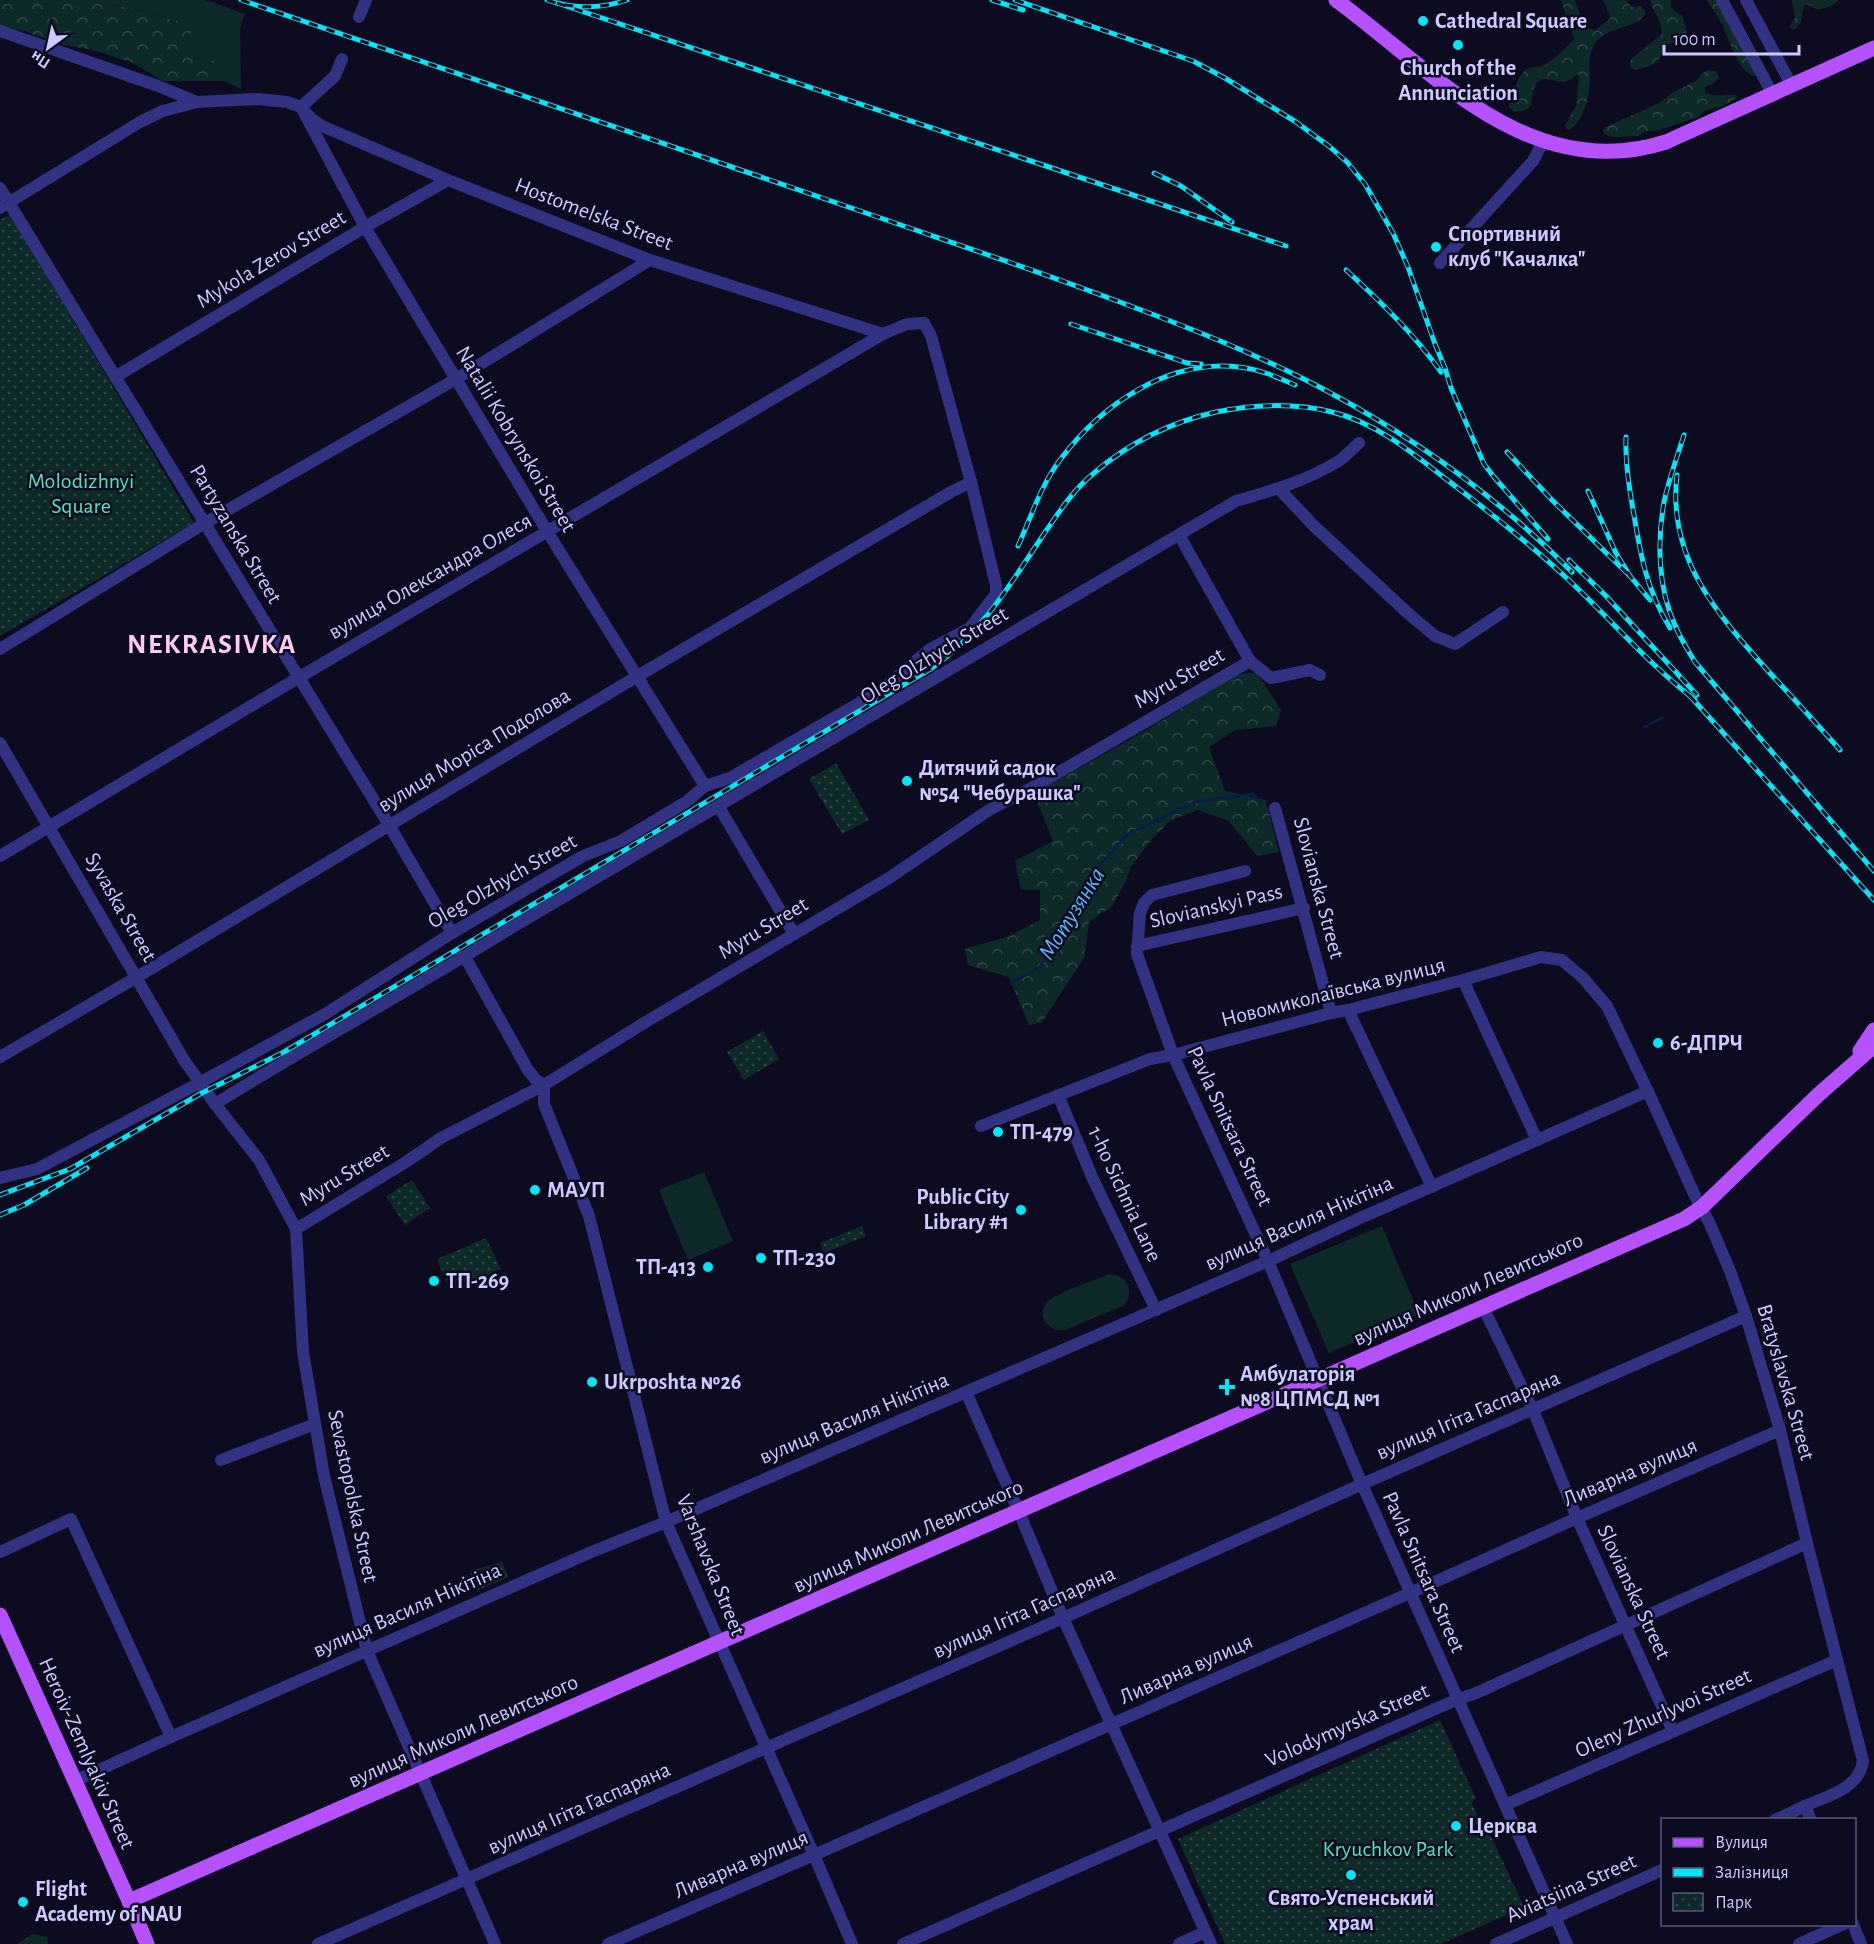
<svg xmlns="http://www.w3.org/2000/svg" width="1874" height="1944" font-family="'Alegreya Sans',sans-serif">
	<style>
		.green { fill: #0d2a28 }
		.forest { fill: url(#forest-crowns) }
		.park { fill: url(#park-dots) }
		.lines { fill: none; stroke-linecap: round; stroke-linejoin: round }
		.stream { stroke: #072042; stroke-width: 3 }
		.minor { stroke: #323283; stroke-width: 12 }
		.major { stroke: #b651ff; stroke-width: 15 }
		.rail-casing { stroke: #00e7f5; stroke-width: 5 }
		.rail { stroke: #0d0b20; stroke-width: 3; stroke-dasharray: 9; stroke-linecap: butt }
		.poi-dot { fill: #00e7f5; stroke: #0d0b20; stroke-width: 2 }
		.labels { text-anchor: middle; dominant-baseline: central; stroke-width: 5; stroke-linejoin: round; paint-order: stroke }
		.poi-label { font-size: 22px; font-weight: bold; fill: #cdcaff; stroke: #0d0b20; text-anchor: start }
		.street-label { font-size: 22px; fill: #cdcaff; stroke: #0d0b20 }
		.park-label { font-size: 22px; fill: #4de8ba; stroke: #0d0b20 }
		.water-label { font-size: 24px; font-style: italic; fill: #58b9ff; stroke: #0d0b20 }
		.district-label { font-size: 28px; font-weight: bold; letter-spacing: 1.5px; fill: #ffccef; stroke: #0d0b20 }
	</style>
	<defs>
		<pattern id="forest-crowns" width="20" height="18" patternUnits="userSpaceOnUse" patternTransform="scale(1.5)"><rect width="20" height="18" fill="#0d2a28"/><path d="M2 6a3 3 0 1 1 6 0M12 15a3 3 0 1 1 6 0" fill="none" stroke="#2f4848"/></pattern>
		<pattern id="park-dots" width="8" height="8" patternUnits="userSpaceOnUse" patternTransform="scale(1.5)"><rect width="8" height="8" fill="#0d2a28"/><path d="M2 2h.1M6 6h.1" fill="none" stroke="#2f4848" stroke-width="1.8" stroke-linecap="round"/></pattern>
	</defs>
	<rect width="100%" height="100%" fill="#0d0b20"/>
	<g class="green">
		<polygon points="93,0 206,0 245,14 240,28 241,89 223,81 223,65 195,53 188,24 136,9 98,3"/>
		<polygon points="704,1172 733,1241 688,1260 659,1190"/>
		<polygon points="1382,1226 1419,1314 1329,1353 1290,1264"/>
		<path d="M 1109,1274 C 1126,1275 1135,1290 1125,1305 L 1065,1330 C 1050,1333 1035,1316 1047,1302 C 1055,1293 1096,1280 1109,1274 Z"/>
	</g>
	<g class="forest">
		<polygon points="0,0 93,0 98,3 136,9 189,24 195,52 224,65 223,81 163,81 131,62 96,51 61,44 24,31 0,26"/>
		<path d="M 1561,0 L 1575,0 L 1580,15 L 1588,28 L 1595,30 L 1609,20 L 1610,16 L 1603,0 L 1626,0 L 1631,7 L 1640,6 L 1645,10 L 1645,14 C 1635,30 1605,26 1595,44 C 1587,57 1590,67 1590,80 C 1589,97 1584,121 1569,130 L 1566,128 L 1565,125 L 1576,106 L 1579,75 L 1577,75 C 1573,77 1569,81 1565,82 C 1556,83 1545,74 1537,83 C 1526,96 1542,110 1514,112 L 1509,107 C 1509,101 1520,71 1527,69 C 1531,67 1537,68 1541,66 C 1549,64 1569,46 1574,39 Z"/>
		<path d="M 1650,0 L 1671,0 L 1671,7 L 1683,17 L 1687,35 L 1685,42 L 1665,44 C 1661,63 1653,66 1635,70 L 1630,67 L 1631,59 L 1662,34 C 1662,19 1653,14 1650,0 Z"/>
		<path d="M 1707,0 L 1719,0 L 1756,75 L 1753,76 C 1736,68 1730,41 1722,24 C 1718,16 1712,8 1707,0 Z"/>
		<path d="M 1792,0 L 1839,0 L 1831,6 L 1818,10 L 1807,4 L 1803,6 C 1803,15 1802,25 1794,30 L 1789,27 L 1795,18 Z"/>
		<path d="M 1707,70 L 1716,71 L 1719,77 L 1714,83 L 1705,87 L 1705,92 C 1713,98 1726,94 1736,95 L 1737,98 L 1721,107 L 1705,110 L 1698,117 L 1659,130 L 1643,132 L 1639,136 L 1615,137 L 1605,135 L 1603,130 L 1606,127 L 1659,103 L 1674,92 L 1696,81 L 1700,75 Z"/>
		<polygon points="1256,672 1281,710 1276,726 1235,730 1209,747 1225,791 1266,800 1279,852 1257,856 1229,821 1198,810 1171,820 1150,841 1131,867 1125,883 1112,906 1089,922 1084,958 1042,1022 1029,1025 1009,977 968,965 965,949 1010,936 1040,920 1040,890 1021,890 1015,861 1053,841 1034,794 1145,731 1236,675"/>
		<polygon points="33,1934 47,1937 48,1944 16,1944"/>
	</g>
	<g class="park">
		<polygon points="10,214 194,523 0,636 0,220"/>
		<polygon points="836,763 869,820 842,834 809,779"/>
		<polygon points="763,1031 779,1059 744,1080 727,1052"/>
		<polygon points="412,1180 430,1208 405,1225 386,1196"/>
		<polygon points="862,1226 866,1236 824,1253 820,1243"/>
		<polygon points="486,1238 501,1269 449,1289 437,1259"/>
		<polygon points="502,1562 508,1577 476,1591 470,1571"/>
		<polygon points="1440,1720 1476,1799 1473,1801 1472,1804 1485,1833 1489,1832 1524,1907 1441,1944 1225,1944 1178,1839"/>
	</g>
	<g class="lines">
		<g class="stream">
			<polyline points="1645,727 1663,717"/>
			<polyline points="1011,983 1040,967 1092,874 1128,834 1195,802 1253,794 1260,801"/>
		</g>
		<g class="minor">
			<polyline points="1722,0 1773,95"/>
			<polyline points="1746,0 1792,86"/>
			<polyline points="359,17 366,0"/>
			<polyline points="0,31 158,86 197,102 258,99 287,102 301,107 311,118 322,126 448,180 650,260 883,334 907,324 924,323 931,336 971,482 996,585 996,594 970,628 930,649 880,691 730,778 705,786 686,802 621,841 583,856 452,933 325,1014 201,1082 37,1169 0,1178"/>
			<polyline points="342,59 335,76 301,107 365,227 547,531 705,786"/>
			<polyline points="0,188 389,825 452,933"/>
			<polyline points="0,208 140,122 163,111 197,102"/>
			<polyline points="1440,263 1533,161 1543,142"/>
			<polyline points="115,377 365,227 448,180"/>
			<polyline points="1279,489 1315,527 1411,616 1435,636 1455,644 1503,612"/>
			<polyline points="1179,535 1250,661 1271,678 1310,670 1320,675"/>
			<polyline points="0,649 205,523 456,379 650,260"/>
			<polyline points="0,743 184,1060 215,1104 259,1160 296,1229 303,1352 324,1476 367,1651 495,1944"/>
			<polyline points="719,807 794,934"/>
			<polyline points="1275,808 1331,1013"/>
			<polyline points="0,856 298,678 883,334"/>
			<polyline points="1245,871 1152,895 1144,903 1140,913 1137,954 1173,1055 1268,1261 1362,1484 1567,1944"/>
			<polyline points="1137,946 1304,908"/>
			<polyline points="465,957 528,1070 535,1079 544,1085"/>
			<polyline points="1463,980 1537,1140"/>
			<polyline points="1348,1010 1432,1187"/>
			<polyline points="0,1057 137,977 636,677 951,492 971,482"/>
			<polyline points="544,1085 544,1104 589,1216 666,1522 814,1855 852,1944"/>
			<polyline points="1058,1095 1093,1179 1156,1310"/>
			<path d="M 215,1104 C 316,1041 420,985 521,922 L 1236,501 C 1271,491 1306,481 1337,462 C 1345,457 1352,449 1359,443"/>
			<path d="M 981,1126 L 1150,1059 L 1173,1055 L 1331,1013 L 1348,1010 L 1463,980 L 1541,957 L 1562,960 L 1583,978 L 1607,1006 L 1650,1096 L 1695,1196 L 1710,1224 L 1730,1271 L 1746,1316 L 1780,1430 L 1807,1543 L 1863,1761 C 1859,1789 1827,1796 1805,1806 L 1811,1820"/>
			<polyline points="296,1229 406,1162 441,1138 544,1085 649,1020 889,878 989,810 1037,785 1250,661"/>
			<polyline points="1483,1307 1533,1410 1577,1518 1673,1731"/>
			<polyline points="966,1392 1019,1512 1063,1618 1211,1944"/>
			<polyline points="221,1460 315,1424"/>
			<polyline points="0,1552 71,1519 171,1737"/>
			<polyline points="75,1781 171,1737 589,1553 666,1522 1268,1261 1358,1219 1648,1091"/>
			<polyline points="1505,1805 1837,1660"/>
			<polyline points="1775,1820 1805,1806"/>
			<polyline points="1853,1924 1861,1944"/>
			<polyline points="318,1944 1063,1618 1376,1478 1746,1316"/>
			<polyline points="608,1944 814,1855 1428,1585 1577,1518 1780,1430"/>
			<polyline points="903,1944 1458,1699 1474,1694 1807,1543"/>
			<polyline points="1179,1944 1205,1932"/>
			<polyline points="1496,1944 1662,1870"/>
			<polyline points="1799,1944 1844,1924"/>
		</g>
		<g class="major">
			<path d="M 1336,0 C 1434,72 1531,185 1666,142 L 1874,48"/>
			<polyline points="1860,1051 1874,1030"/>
			<polyline points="0,1615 129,1901 147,1944"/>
			<polyline points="129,1901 1684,1219 1702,1207 1818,1095 1874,1046"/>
		</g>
		<defs>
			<g id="rail">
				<path d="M 241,0 C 449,71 658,141 866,213 C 947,241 1029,268 1109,298 C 1182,325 1256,353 1325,390 C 1415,438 1500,499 1572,572"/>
				<path d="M 547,0 C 572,9 602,9 627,0"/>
				<polyline points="992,0 1023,10"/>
				<polyline points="1015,0 1193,61 1225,78 1296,122 1330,147 1347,162 1365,184 1393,233 1408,267 1435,344 1445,368 1451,388 1484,464 1494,477 1548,539"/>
				<polyline points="557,3 1286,246"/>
				<polyline points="1154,173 1181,186 1232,222"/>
				<path d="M 1346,270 C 1380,301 1414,334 1441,372"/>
				<polyline points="1071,324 1187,363 1201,364"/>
				<path d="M 1684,435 C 1677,457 1669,479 1664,502 C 1657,541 1658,589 1675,625 C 1680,638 1688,650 1695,662 L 1874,871"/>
				<path d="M 1626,437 C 1625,463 1629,488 1634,515 C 1641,558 1647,590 1670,628"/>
				<polyline points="1507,452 1552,500 1630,576"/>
				<path d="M 1677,475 C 1667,558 1717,614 1769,672 C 1793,698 1817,724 1840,750"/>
				<polyline points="1588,491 1616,553 1630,576 1650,600"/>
				<path d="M 1018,546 C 1031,517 1041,485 1060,460 C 1101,405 1167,359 1239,367 C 1259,369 1277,377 1295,385"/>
				<polyline points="1569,560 1606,596 1697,695"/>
				<polyline points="1690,696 1874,900"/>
				<path d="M 0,1195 L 70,1169 L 200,1094 L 284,1052 L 932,668 C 983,632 1010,584 1044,534 C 1059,512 1073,490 1094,473 C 1129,443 1171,422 1216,412 C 1253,404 1295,403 1332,412 C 1374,422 1409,450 1442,476 C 1487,510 1533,546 1574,585 C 1615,624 1651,666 1695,700"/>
				<polyline points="0,1215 24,1205 87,1168"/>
			</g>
		</defs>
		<use href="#rail" class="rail-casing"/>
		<use href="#rail" class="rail"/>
	</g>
	<g class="poi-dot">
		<circle cx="1423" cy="21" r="6"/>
		<circle cx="1458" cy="45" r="6"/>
		<circle cx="1436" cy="247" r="6"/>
		<circle cx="907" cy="781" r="6"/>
		<circle cx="1658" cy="1043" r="6"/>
		<circle cx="998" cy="1132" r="6"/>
		<circle cx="535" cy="1190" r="6"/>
		<circle cx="1021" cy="1210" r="6"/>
		<circle cx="761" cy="1258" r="6"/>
		<circle cx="708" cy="1267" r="6"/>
		<circle cx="434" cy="1281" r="6"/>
		<circle cx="592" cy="1382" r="6"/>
		<path d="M1224 1378h6v6h6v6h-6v6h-6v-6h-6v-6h6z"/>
		<circle cx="1456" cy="1826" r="6"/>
		<circle cx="1351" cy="1875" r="6"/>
		<circle cx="23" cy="1902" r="6"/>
	</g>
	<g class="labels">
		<g class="poi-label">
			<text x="1435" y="21">Cathedral Square</text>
			<text x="1458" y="68" text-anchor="middle">Church of the<tspan x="1458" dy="25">Annunciation</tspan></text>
			<text x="1448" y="234">Спортивний<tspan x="1448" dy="25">клуб "Качалка"</tspan></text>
			<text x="919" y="768">Дитячий садок<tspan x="919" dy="25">№54 "Чебурашка"</tspan></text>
			<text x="1670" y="1043">6-ДПРЧ</text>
			<text x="1010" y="1132">ТП-479</text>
			<text x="547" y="1190">МАУП</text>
			<text x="1009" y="1197" text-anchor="end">Public City<tspan x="1009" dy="25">Library #1</tspan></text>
			<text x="773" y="1258">ТП-230</text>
			<text x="696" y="1267" text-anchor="end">ТП-413</text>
			<text x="446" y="1281">ТП-269</text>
			<text x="1240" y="1374">Амбулаторія<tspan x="1240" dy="25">№8 ЦПМСД №1</tspan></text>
			<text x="604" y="1382">Ukrposhta №26</text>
			<text x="1468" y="1826">Церква</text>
			<text x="35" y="1889">Flight<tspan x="35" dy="25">Academy of NAU</tspan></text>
			<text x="1351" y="1898" text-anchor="middle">Свято-Успенський<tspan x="1351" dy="25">храм</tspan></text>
		</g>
		<g class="street-label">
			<text transform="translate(594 214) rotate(21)">Hostomelska Street</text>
			<text transform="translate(271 259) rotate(-31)">Mykola Zerov Street</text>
			<text transform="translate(516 439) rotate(59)">Natalii Kobrynskoi Street</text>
			<text transform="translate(236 534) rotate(59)">Partyzanska Street</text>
			<text transform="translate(430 576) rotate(-30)">вулиця Олександра Олеся</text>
			<text transform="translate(934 655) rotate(-31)">Oleg Olzhych Street</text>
			<text transform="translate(1179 678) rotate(-30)">Myru Street</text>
			<text transform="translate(474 750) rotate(-31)">вулиця Моріса Подолова</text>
			<text transform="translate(502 881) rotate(-30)">Oleg Olzhych Street</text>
			<text transform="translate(1319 888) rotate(75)">Slovianska Street</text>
			<text transform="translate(1216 906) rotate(-13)">Slovianskyi Pass</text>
			<text transform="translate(121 907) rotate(60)">Syvaska Street</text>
			<text transform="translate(763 928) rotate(-31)">Myru Street</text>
			<text transform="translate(1333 992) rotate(-14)">Новомиколаївська вулиця</text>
			<text transform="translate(1230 1126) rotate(65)">Pavla Snitsara Street</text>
			<text transform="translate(344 1175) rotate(-31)">Myru Street</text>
			<text transform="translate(1125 1194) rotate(65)">1-ho Sichnia Lane</text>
			<text transform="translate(1299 1223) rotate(-24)">вулиця Василя Нікітіна</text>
			<text transform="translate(1468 1289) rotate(-24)">вулиця Миколи Левитського</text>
			<text transform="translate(1786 1382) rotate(74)">Bratyslavska Street</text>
			<text transform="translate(1468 1415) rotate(-23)">вулиця Ігіта Гаспаряна</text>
			<text transform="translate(854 1418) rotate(-23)">вулиця Василя Нікітіна</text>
			<text transform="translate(1630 1472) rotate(-23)">Ливарна вулиця</text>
			<text transform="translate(353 1496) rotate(78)">Sevastopolska Street</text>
			<text transform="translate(908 1536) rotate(-24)">вулиця Миколи Левитського</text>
			<text transform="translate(711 1565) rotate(68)">Varshavska Street</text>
			<text transform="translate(1424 1572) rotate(66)">Pavla Snitsara Street</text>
			<text transform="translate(1634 1592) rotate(65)">Slovianska Street</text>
			<text transform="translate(407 1610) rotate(-24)">вулиця Василя Нікітіна</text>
			<text transform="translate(1024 1612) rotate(-24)">вулиця Ігіта Гаспаряна</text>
			<text transform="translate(1186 1669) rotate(-24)">Ливарна вулиця</text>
			<text transform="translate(1663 1713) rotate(-24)">Oleny Zhurlyvoi Street</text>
			<text transform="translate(1347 1725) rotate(-24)">Volodymyrska Street</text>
			<text transform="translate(463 1731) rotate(-24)">вулиця Миколи Левитського</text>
			<text transform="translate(87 1753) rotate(66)">Heroiv-Zemlyakiv Street</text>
			<text transform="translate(579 1808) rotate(-24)">вулиця Ігіта Гаспаряна</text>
			<text transform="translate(741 1864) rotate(-23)">Ливарна вулиця</text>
			<text transform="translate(1571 1888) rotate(-24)">Aviatsiina Street</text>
		</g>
		<g class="park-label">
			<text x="81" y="481">Molodіzhnyi<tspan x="81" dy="25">Square</tspan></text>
			<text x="1388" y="1849">Kryuchkov Park</text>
		</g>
		<g class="water-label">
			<text transform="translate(1072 914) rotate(-58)">Мотузянка</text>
		</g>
		<g class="district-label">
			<text x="212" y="645">NEKRASIVKA</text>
		</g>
	</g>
	<rect x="1661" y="1818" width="195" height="108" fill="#0d0b20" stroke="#5a5779" stroke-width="1.5"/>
	<rect x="1673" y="1838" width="30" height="9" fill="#b651ff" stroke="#5a5779" stroke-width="1.5"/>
	<text x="1715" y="1848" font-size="18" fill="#cdcaff">Вулиця</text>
	<rect x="1673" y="1868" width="30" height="9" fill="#00e7f5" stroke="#5a5779" stroke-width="1.5"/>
	<text x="1715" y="1878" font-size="18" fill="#cdcaff">Залізниця</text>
	<rect x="1673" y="1893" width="30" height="18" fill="url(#park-dots)" stroke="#5a5779" stroke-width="1.5"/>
	<text x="1715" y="1908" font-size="18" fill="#cdcaff">Парк</text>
	<g transform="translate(48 48) rotate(213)" stroke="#0d0b20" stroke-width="4.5" paint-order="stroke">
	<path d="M0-4.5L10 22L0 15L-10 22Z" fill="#cdcaff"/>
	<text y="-9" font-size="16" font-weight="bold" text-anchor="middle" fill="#cdcaff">Пн</text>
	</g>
	<path d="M1664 45v9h135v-9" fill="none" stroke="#cdcaff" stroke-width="3"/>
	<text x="1673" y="45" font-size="18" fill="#cdcaff" stroke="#0d0b20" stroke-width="4.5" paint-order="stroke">100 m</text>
</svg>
